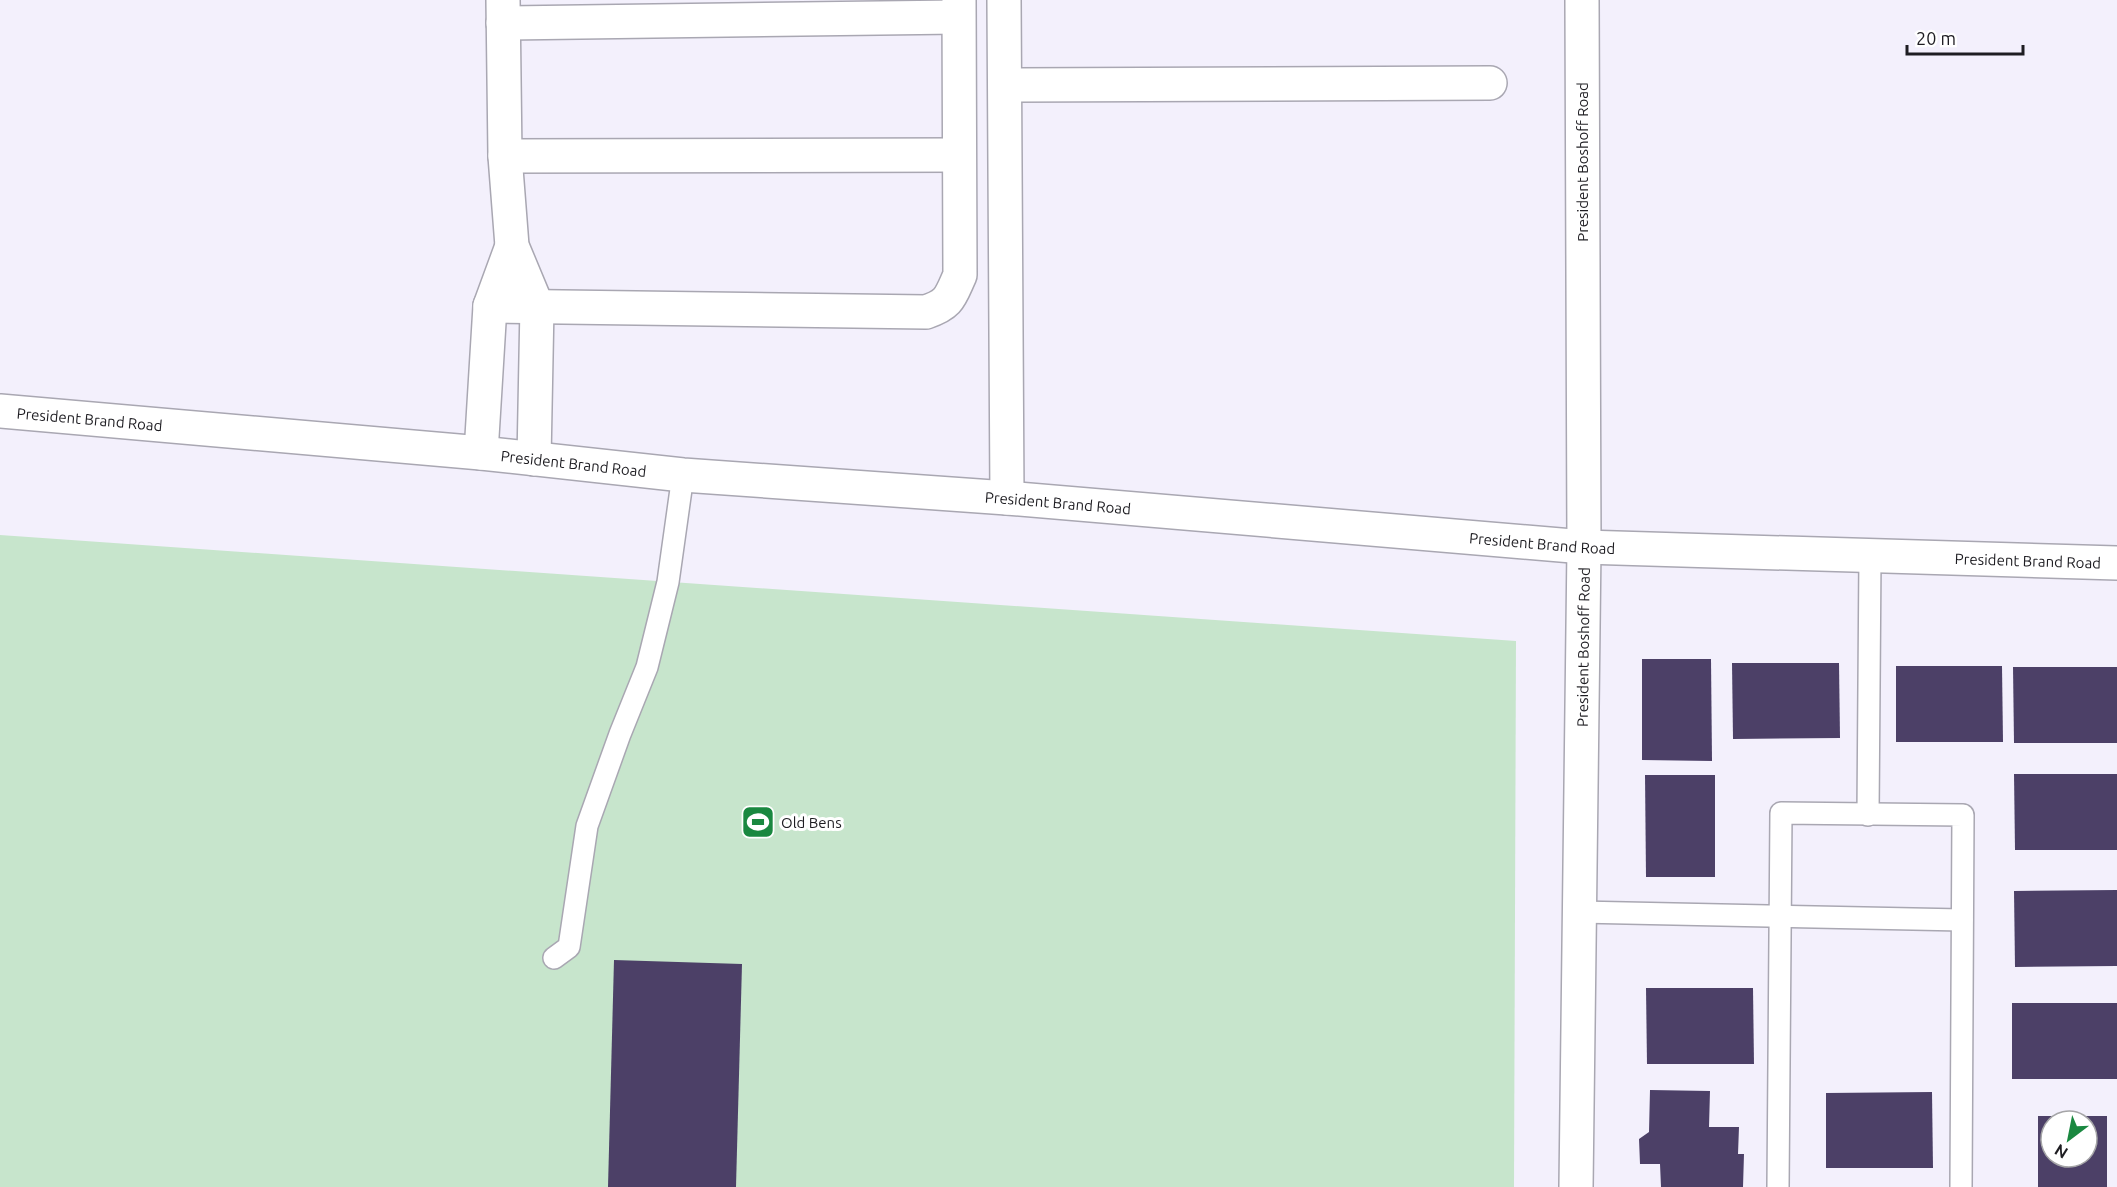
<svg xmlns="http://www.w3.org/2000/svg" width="2117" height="1187" font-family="Ubuntu,sans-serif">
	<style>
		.green { fill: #c7e5cc }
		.building { fill: #4c4067; fill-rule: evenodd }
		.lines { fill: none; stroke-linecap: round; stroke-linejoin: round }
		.lane-casing { stroke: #a9a7b2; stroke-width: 24 }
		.street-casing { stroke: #a9a7b2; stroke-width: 36 }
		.lane { stroke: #fff; stroke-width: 21 }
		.street { stroke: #fff; stroke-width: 33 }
		.labels { text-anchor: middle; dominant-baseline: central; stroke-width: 6; stroke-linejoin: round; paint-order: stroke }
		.street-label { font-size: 15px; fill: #1e1d22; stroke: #fff }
		.poi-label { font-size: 15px; fill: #1e1d22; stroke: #fff; text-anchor: start }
	</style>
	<rect width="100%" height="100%" fill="#f3f0fc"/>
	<polygon class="green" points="0,535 1516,641 1514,1187 0,1187"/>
	<g class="building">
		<polygon points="1642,659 1711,659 1712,761 1642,760"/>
		<polygon points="1732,663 1839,663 1840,738 1733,739"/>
		<polygon points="1896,666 2002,666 2003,742 1896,742"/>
		<polygon points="2013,667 2117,667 2117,743 2014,743"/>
		<polygon points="2014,774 2117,774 2117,850 2015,850"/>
		<polygon points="1645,775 1715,775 1715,877 1646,877"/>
		<polygon points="2117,890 2117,966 2015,967 2014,891"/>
		<polygon points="614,960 742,964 736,1187 608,1187"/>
		<polygon points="1646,988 1753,988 1754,1064 1647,1064"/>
		<rect x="2012" y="1003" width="105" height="76"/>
		<polygon points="1650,1090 1710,1091 1709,1127 1739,1127 1738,1154 1744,1154 1743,1187 1661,1187 1660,1164 1640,1164 1639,1139 1649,1132"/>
		<polygon points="1932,1092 1933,1168 1826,1168 1826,1093"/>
		<path d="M 2038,1116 L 2107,1116 L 2107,1187 L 2038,1187 ZM 2051,1121 L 2087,1121 L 2087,1157 L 2051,1157 Z"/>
	</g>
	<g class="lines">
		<defs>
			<g id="lane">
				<polyline points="1868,815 1870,556"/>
				<polyline points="1579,912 1962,920"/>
				<polyline points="554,958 569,947 587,826 620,734 647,667 668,582 683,475"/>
				<polyline points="1778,1187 1781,813 1963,815 1961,1187"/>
			</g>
			<g id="street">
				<polyline points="503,0 505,156 512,246 537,306 534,459"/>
				<polyline points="1004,0 1007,498"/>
				<polyline points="503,23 958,17"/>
				<polyline points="1005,85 1490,83"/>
				<polyline points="505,156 958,155"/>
				<path d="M 490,306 L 926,312 C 950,304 950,297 960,275 L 959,0"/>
				<path id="s1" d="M 0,411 L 481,453 L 683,475 L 1007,498 L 1584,547 L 2117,563"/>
				<polyline points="481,453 490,306 512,246"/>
				<path id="s2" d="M 1576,1187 L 1584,547 L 1582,0"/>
			</g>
		</defs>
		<use href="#lane" class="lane-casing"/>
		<use href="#street" class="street-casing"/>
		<use href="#lane" class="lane"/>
		<use href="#street" class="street"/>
	</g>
	<defs>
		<symbol id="stadium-square" viewBox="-11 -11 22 22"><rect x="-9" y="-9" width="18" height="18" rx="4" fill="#1a8840" stroke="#fff"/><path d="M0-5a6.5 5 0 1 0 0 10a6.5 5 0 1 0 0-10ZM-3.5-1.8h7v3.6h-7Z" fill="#fff"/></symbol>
	</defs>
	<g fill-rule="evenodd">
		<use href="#stadium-square" x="739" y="803" width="38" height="38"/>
	</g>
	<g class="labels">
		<g class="street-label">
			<text transform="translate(1582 162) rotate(-90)">President Boshoff Road</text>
			<text stroke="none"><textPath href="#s1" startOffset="90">President Brand Road</textPath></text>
			<text stroke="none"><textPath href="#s1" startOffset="576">President Brand Road</textPath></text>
			<text stroke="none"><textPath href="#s1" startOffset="1062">President Brand Road</textPath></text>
			<text stroke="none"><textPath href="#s1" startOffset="1548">President Brand Road</textPath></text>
			<text stroke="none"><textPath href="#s1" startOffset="2034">President Brand Road</textPath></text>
			<text stroke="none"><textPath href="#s2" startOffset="540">President Boshoff Road</textPath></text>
		</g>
		<g class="poi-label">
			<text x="781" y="822">Old Bens</text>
		</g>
	</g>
	<g transform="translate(2069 1139) rotate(212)"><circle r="28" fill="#ffffff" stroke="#a5a5a7" stroke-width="1.5"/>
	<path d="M0-4.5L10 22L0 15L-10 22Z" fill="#1a8840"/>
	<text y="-9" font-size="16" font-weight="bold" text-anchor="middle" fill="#1e1d22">N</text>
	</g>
	<path d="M1907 45v9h116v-9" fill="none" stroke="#1e1d22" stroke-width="3"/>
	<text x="1916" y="45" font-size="18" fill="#1e1d22" stroke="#ffffff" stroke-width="4.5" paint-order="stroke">20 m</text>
</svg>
